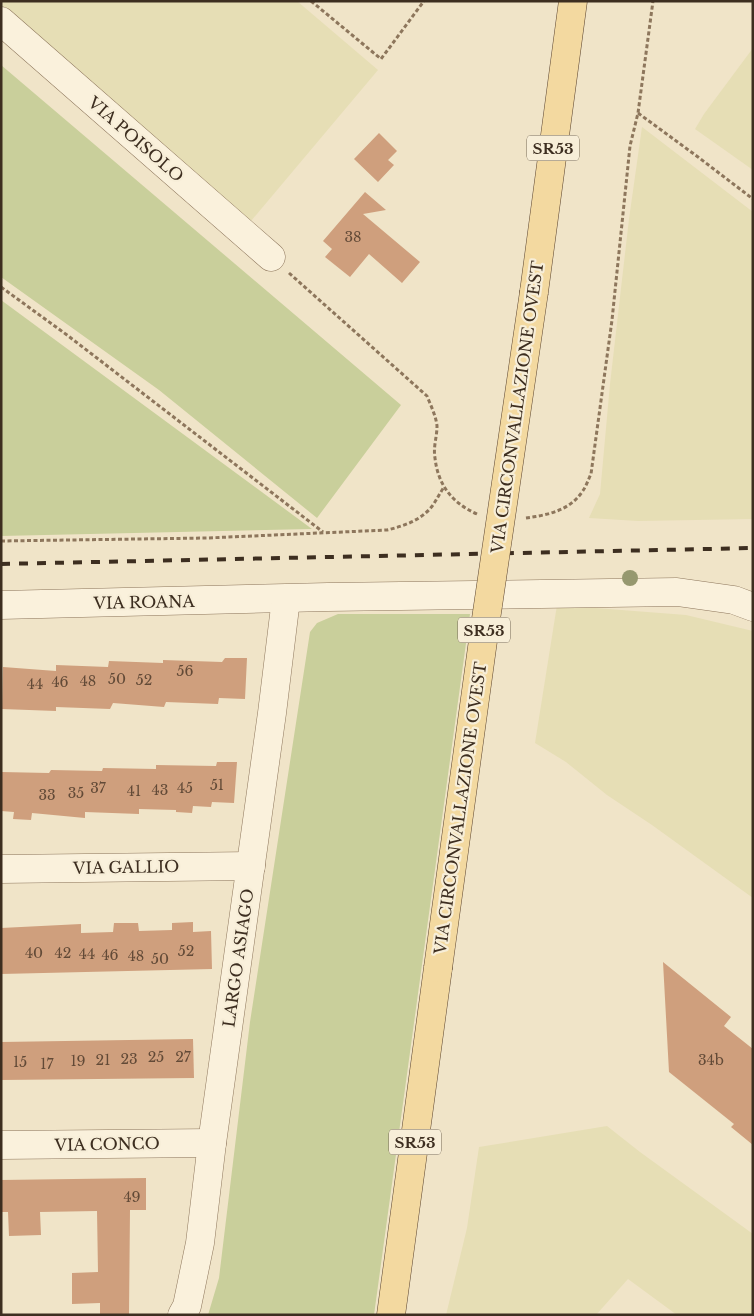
<svg xmlns="http://www.w3.org/2000/svg" width="754" height="1316" font-family="'Libre Baskerville',serif">
	<style>
		.farmland { fill: #e6deb5 }
		.green { fill: #c9cf9b }
		.building { fill: #cf9f7d }
		.lines { fill: none; stroke-linecap: round; stroke-linejoin: round }
		.minor-casing { stroke: #8d765c; stroke-width: 29 }
		.major-casing { stroke: #5b4430; stroke-width: 29 }
		.path { stroke: #8d765c; stroke-width: 3; stroke-dasharray: 4 2.5; stroke-linecap: butt }
		.minor { stroke: #faf1dc; stroke-width: 28 }
		.major { stroke: #f3d9a0; stroke-width: 28 }
		.rail { stroke: #3d2e20; stroke-width: 4; stroke-dasharray: 9 9; stroke-linecap: butt }
		.major-bridge-casing { stroke: #5b4430; stroke-width: 29; stroke-linecap: butt }
		.major-bridge { stroke: #f3d9a0; stroke-width: 28 }
		.tree { fill: #96986f }
		.labels { text-anchor: middle; dominant-baseline: central; stroke-width: 4.5; stroke-linejoin: round; paint-order: stroke }
		.number-label { font-size: 14px; fill: #624a37 }
		.shield { fill: #f7eed8; stroke: #756857; stroke-width: 1 }
		.shield-label { font-size: 15px; font-weight: bold; fill: #3d2e20 }
		.street-label { font-size: 16px; fill: #3d2e20; stroke: #f7eed8 }
	</style>
	<rect width="100%" height="100%" fill="#f0e4c8"/>
	<g class="farmland">
		<polygon points="1,1 297,1 378,70 251,221 1,6"/>
		<polygon points="753,48 753,170 695,129 704,114"/>
		<polygon points="642,127 753,212 753,519 638,521 589,518 600,494 610,384 629,219"/>
		<polygon points="557,605 686,615 753,631 753,898 652,825 607,795 566,762 535,743"/>
		<polygon points="607,1126 640,1152 753,1234 753,1315 677,1315 628,1279 596,1315 446,1315 467,1228 479,1147"/>
	</g>
	<g class="green">
		<polygon points="1,65 401,405 317,518 159,390 1,277"/>
		<polygon points="1,300 312,529 1,536"/>
		<polygon points="338,614 470,614 374,1315 208,1315 219,1278 250,1022 310,632 317,623"/>
	</g>
	<g class="building">
		<polygon points="379,133 397,151 388,160 394,165 378,182 354,159"/>
		<polygon points="365,192 386,210 363,214 420,262 402,283 369,254 350,277 325,257 332,249 323,241"/>
		<polygon points="225,658 247,658 245,699 219,698 218,704 166,702 164,707 113,703 110,709 56,707 56,711 2,709 3,667 56,671 56,665 108,667 109,661 163,663 163,660 222,662"/>
		<polygon points="217,762 237,762 234,803 212,802 211,807 193,806 192,813 176,812 176,810 139,809 139,814 85,812 85,818 32,813 31,820 13,819 14,812 1,811 1,772 49,773 51,770 102,771 103,768 156,769 156,765 216,766"/>
		<polygon points="193,922 193,932 211,931 212,969 1,974 1,928 81,924 81,933 113,932 114,923 138,923 139,931 172,930 172,923"/>
		<polygon points="663,962 731,1017 724,1026 753,1049 753,1145 731,1127 734,1124 669,1072"/>
		<polygon points="193,1039 194,1078 1,1080 1,1042"/>
		<polygon points="146,1178 146,1210 130,1210 129,1315 100,1315 100,1303 72,1304 72,1273 98,1272 97,1211 40,1212 41,1235 9,1236 8,1212 1,1212 1,1180"/>
	</g>
	<g class="lines">
		<defs>
			<g id="minor">
				<polyline points="1,21 271,257"/>
				<polyline points="1,605 328,597 677,592 734,600 753,607"/>
				<polyline points="1,869 251,866"/>
				<polyline points="1,1145 212,1143"/>
				<polyline points="182,1315 187,1306 200,1243 212,1143 272,713 286,599"/>
			</g>
			<g id="major">
				<polyline points="534,292 573,1"/>
				<polyline points="391,1315 438,968"/>
			</g>
		</defs>
		<use href="#minor" class="minor-casing"/>
		<use href="#major" class="major-casing"/>
		<g class="path">
			<polyline points="311,1 381,59 424,1"/>
			<polyline points="638,113 698,157 753,199"/>
			<path d="M 289,273 L 427,396 C 431,406 436,416 437,426 C 437,437 433,447 435,458 C 438,485 452,503 477,514"/>
			<polyline points="1,287 67,335 323,532"/>
			<path d="M 526,518 C 547,515 569,511 582,492 C 586,487 588,480 591,474 L 612,320 L 630,146 L 638,113 L 653,1"/>
			<path d="M 1,541 L 207,538 L 387,530 C 404,526 422,520 433,505 C 437,499 440,493 444,487"/>
		</g>
		<use href="#minor" class="minor"/>
		<use href="#major" class="major"/>
		<polyline class="rail" points="1,564 753,548"/>
		<defs>
			<polyline id="major-bridge" points="438,968 485,626 534,292"/>
		</defs>
		<use href="#major-bridge" class="major-bridge-casing"/>
		<use href="#major-bridge" class="major-bridge"/>
	</g>
	<circle class="tree" cx="630" cy="578" r="8"/>
	<g class="labels">
		<g class="number-label">
			<text x="353" y="237">38</text>
			<text x="185" y="671">56</text>
			<text x="117" y="679">50</text>
			<text x="144" y="680">52</text>
			<text x="88" y="681">48</text>
			<text x="60" y="682">46</text>
			<text x="35" y="684">44</text>
			<text x="217" y="785">51</text>
			<text x="98" y="788">37</text>
			<text x="185" y="788">45</text>
			<text x="160" y="790">43</text>
			<text x="134" y="791">41</text>
			<text x="76" y="793">35</text>
			<text x="47" y="795">33</text>
			<text x="186" y="951">52</text>
			<text x="34" y="953">40</text>
			<text x="63" y="953">42</text>
			<text x="87" y="954">44</text>
			<text x="110" y="955">46</text>
			<text x="136" y="956">48</text>
			<text x="160" y="959">50</text>
			<text x="156" y="1057">25</text>
			<text x="183" y="1057">27</text>
			<text x="129" y="1059">23</text>
			<text x="103" y="1060">21</text>
			<text x="711" y="1060">34b</text>
			<text x="78" y="1061">19</text>
			<text x="20" y="1062">15</text>
			<text x="47" y="1064">17</text>
			<text x="132" y="1197">49</text>
		</g>
		<g class="shield">
			<rect x="527" y="135.5" width="52" height="25" rx="4"/>
			<rect x="458" y="617.5" width="52" height="25" rx="4"/>
			<rect x="389" y="1129.5" width="52" height="25" rx="4"/>
		</g>
		<g class="shield-label">
			<text x="553" y="148">SR53</text>
			<text x="484" y="630">SR53</text>
			<text x="415" y="1142">SR53</text>
		</g>
		<g class="street-label">
			<text transform="translate(136 139) rotate(41)">VIA POISOLO</text>
			<text transform="translate(517 407) rotate(-82)">VIA CIRCONVALLAZIONE OVEST</text>
			<text transform="translate(144 602) rotate(-1)">VIA ROANA</text>
			<text transform="translate(460 808) rotate(-82)">VIA CIRCONVALLAZIONE OVEST</text>
			<text transform="translate(126 867) rotate(-1)">VIA GALLIO</text>
			<text transform="translate(238 958) rotate(-82)">LARGO ASIAGO</text>
			<text transform="translate(107 1144) rotate(-1)">VIA CONCO</text>
		</g>
	</g>
	<rect width="754" height="1316" fill="none" stroke="#3d2e20" stroke-width="5"/>
</svg>
